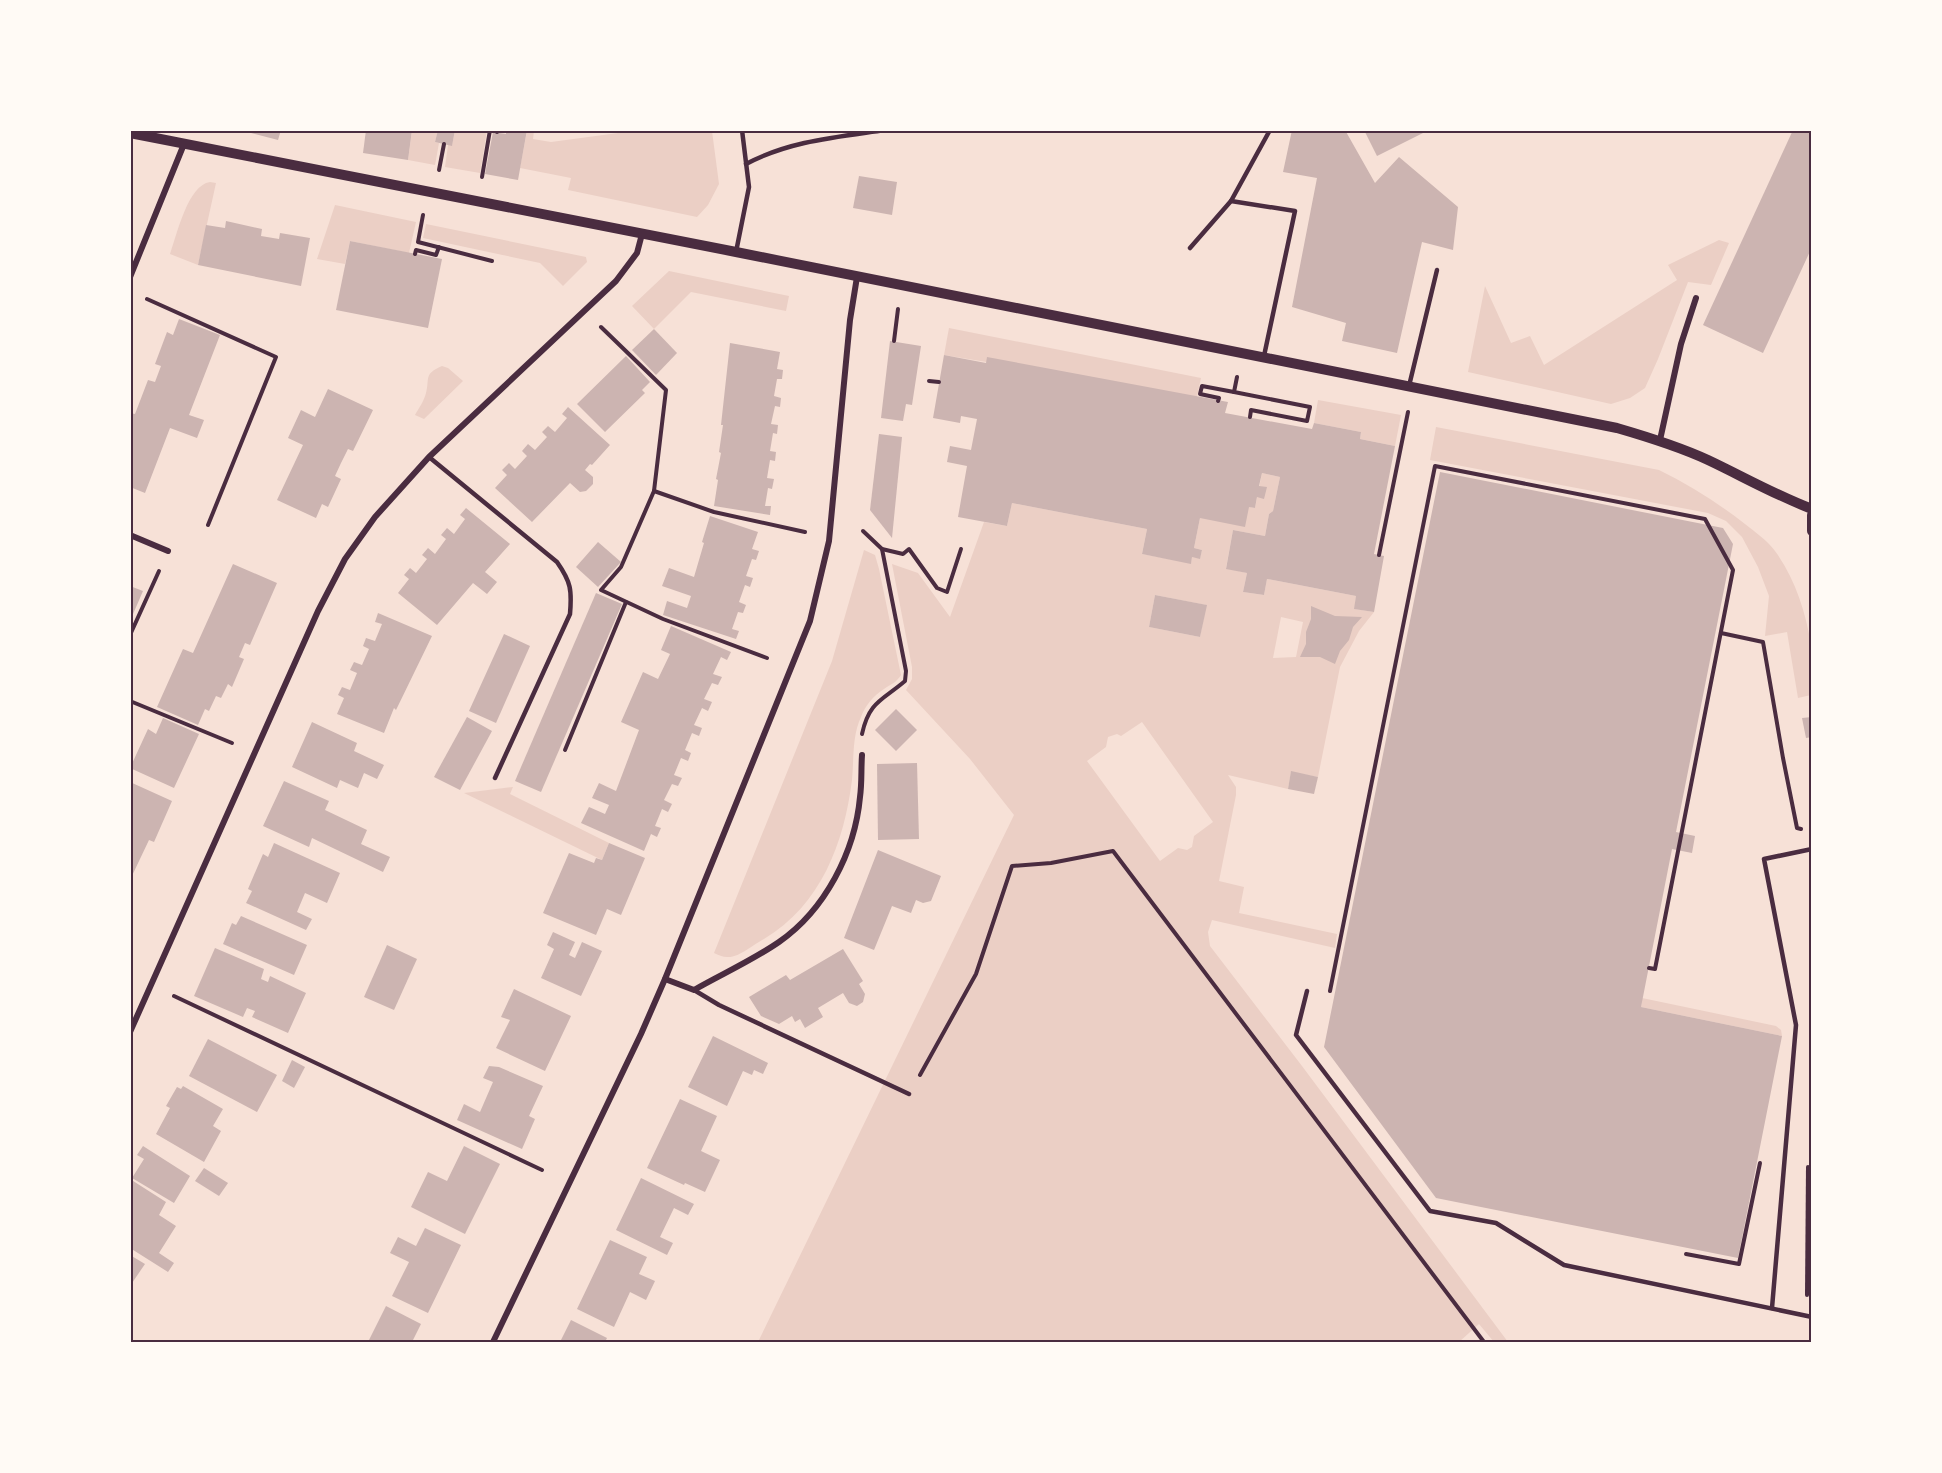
<svg xmlns="http://www.w3.org/2000/svg" width="1942" height="1473" font-family="'Golos Text',sans-serif">
	<style>
		.green { fill: #ebcfc5; fill-rule: evenodd }
		.building { fill: #ccb4b1 }
		.lines { fill: none; stroke-linecap: round; stroke-linejoin: round }
		.path { stroke: #4a2c40; stroke-width: 4 }
		.service { stroke: #4a2c40; stroke-width: 4.5 }
		.minor { stroke: #4a2c40; stroke-width: 6 }
		.tertiary { stroke: #4a2c40; stroke-width: 10 }
		.neatline { fill: none; stroke: #4a2c40; stroke-width: 2 }
	</style>
	<rect width="100%" height="100%" fill="#f7e1d7"/>
	<g class="green">
		<polygon points="412,131 438,131 435,142 439,143 435,165 408,160"/>
		<polygon points="455,131 487,131 480,173 445,167 448,145 452,145"/>
		<polygon points="527,131 534,131 533,139 551,142 633,131 712,131 719,184 708,205 697,217 568,190 571,178 520,168"/>
		<path d="M 210,182 L 216,183 L 198,265 L 170,254 C 177,234 188,185 210,182 Z"/>
		<polygon points="335,205 416,222 409,253 350,241 345,264 317,259"/>
		<polygon points="426,224 586,257 587,262 563,286 540,263 423,238"/>
		<polygon points="1719,240 1729,243 1711,285 1688,282 1658,359 1645,388 1630,398 1611,404 1468,372 1485,286 1511,343 1530,336 1544,365 1677,280 1668,265"/>
		<polygon points="669,271 789,296 786,311 691,292 654,329 632,306"/>
		<polygon points="949,328 1201,378 1197,397 944,355"/>
		<path d="M 442,366 L 448,368 L 463,381 L 424,419 L 415,415 C 419,408 424,401 426,393 C 430,379 423,374 442,366 Z"/>
		<polygon points="1318,400 1401,415 1395,446 1360,439 1361,432 1314,423"/>
		<path d="M 1436,427 L 1659,470 C 1690,485 1718,503 1745,524 C 1755,532 1767,540 1775,551 C 1795,578 1806,613 1811,645 C 1814,661 1812,679 1811,695 L 1798,698 L 1787,632 L 1765,636 L 1769,596 L 1758,567 L 1742,537 L 1726,521 L 1708,513 L 1430,460 Z"/>
		<path d="M 1262,473 L 1280,477 L 1273,511 L 1269,514 L 1265,536 L 1233,530 L 1226,568 L 1247,573 L 1243,592 L 1264,595 L 1267,579 L 1273,580 L 1356,596 L 1355,609 L 1374,612 L 1359,631 L 1340,667 L 1318,777 L 1291,772 L 1288,789 L 1228,775 L 1236,787 L 1236,795 L 1219,881 L 1244,887 L 1239,913 L 1337,934 L 1335,948 L 1212,920 L 1208,932 L 1210,946 L 1302,1066 L 1508,1342 L 1494,1342 L 1479,1324 L 1459,1342 L 758,1342 L 1014,815 L 970,759 L 906,690 L 912,679 L 912,667 L 892,564 L 918,573 L 950,617 L 984,522 L 1007,526 L 1012,503 L 1147,529 L 1142,554 L 1191,563 L 1192,557 L 1200,558 L 1202,550 L 1194,548 L 1204,498 L 1255,508 ZM 1155,595 L 1206,605 L 1200,637 L 1149,627 ZM 1281,617 L 1303,622 L 1296,657 L 1273,658 ZM 1142,722 L 1213,822 L 1194,836 L 1192,847 L 1187,850 L 1178,848 L 1160,861 L 1087,761 L 1106,747 L 1108,737 L 1117,734 L 1121,736 Z"/>
		<path d="M 864,550 L 875,555 L 879,569 L 901,675 C 896,683 891,684 884,689 C 873,696 865,706 861,717 C 852,736 854,759 852,780 C 844,843 821,905 764,939 C 754,944 739,958 727,957 C 723,957 718,955 714,953 L 832,661 Z"/>
		<polygon points="513,787 510,794 609,843 602,860 464,793"/>
		<polygon points="1642,998 1776,1026 1781,1030 1782,1036 1641,1007"/>
	</g>
	<g class="building">
		<polygon points="239,130 281,130 278,140"/>
		<polygon points="366,130 412,130 408,160 363,153"/>
		<polygon points="438,130 455,130 452,146 435,142"/>
		<polygon points="506,130 527,130 518,180 485,174 493,132 506,134"/>
		<polygon points="1292,130 1345,130 1375,183 1399,157 1458,207 1453,250 1422,242 1397,353 1342,341 1346,323 1292,307 1317,178 1283,172"/>
		<polygon points="1364,130 1429,130 1377,156"/>
		<polygon points="1793,130 1812,130 1812,247 1763,353 1703,325"/>
		<polygon points="859,176 897,182 892,215 853,208"/>
		<polygon points="226,221 262,229 261,236 279,239 280,233 310,238 301,286 198,265 206,225 225,228"/>
		<polygon points="350,241 442,259 428,328 336,310"/>
		<polygon points="179,319 220,335 189,415 204,420 197,438 170,428 145,493 130,487 130,413 135,414 148,380 155,382 161,366 155,364 167,332 173,335"/>
		<polygon points="654,329 677,353 656,375 632,350"/>
		<polygon points="890,341 921,346 912,405 906,404 903,421 881,418"/>
		<polygon points="730,343 780,352 777,369 783,370 782,379 777,379 774,396 781,398 780,407 775,406 771,424 778,425 777,434 773,433 770,451 776,452 775,461 770,460 767,478 774,479 772,489 768,488 765,506 771,506 770,515 714,506 718,480 716,479 721,453 719,452 723,425 721,425"/>
		<polygon points="944,355 986,363 987,357 1228,402 1225,413 1312,429 1314,423 1361,432 1360,439 1395,446 1374,554 1384,556 1374,612 1354,609 1356,596 1273,580 1267,579 1264,595 1243,592 1247,573 1226,569 1233,530 1265,536 1269,514 1273,511 1280,477 1262,473 1259,486 1267,487 1264,499 1257,497 1255,508 1249,507 1245,527 1200,518 1194,548 1202,550 1200,559 1192,557 1191,564 1142,554 1147,529 1012,503 1007,526 958,517 967,466 947,462 950,446 971,450 977,419 961,416 960,423 933,418"/>
		<polygon points="626,356 650,382 642,390 645,393 605,432 577,404"/>
		<polygon points="328,389 373,410 353,451 348,449 341,463 335,476 341,479 328,507 322,504 316,518 277,500 303,445 288,438 301,410 315,417"/>
		<polygon points="568,407 610,445 592,465 590,464 585,470 593,477 593,484 586,491 580,492 570,483 532,522 495,488 507,475 502,470 509,463 515,469 527,456 522,451 528,444 535,450 547,437 542,432 548,426 555,432 567,418 562,414"/>
		<polygon points="879,434 902,437 892,538 870,510"/>
		<polygon points="1440,472 1723,528 1733,544 1676,832 1695,836 1692,853 1672,849 1641,1007 1782,1036 1738,1258 1436,1198 1324,1047"/>
		<polygon points="466,508 510,544 485,572 497,582 487,594 473,583 437,625 398,593 409,579 404,575 410,568 416,573 427,559 422,555 428,548 435,554 446,539 441,535 447,528 454,534 465,519 460,515"/>
		<polygon points="710,516 758,532 752,549 759,551 756,560 752,559 746,576 753,578 750,587 745,585 739,602 746,605 743,613 738,612 732,629 739,631 736,639 663,615 667,601 687,608 691,596 662,586 669,568 694,577 704,543 702,542"/>
		<polygon points="598,542 621,562 598,587 576,567"/>
		<polygon points="233,564 277,583 250,645 245,643 239,657 244,659 232,687 228,684 221,698 216,696 209,711 205,709 198,725 157,707 183,649 193,653"/>
		<polygon points="130,586 143,591 130,621"/>
		<polygon points="596,593 622,604 541,792 515,781"/>
		<polygon points="1155,595 1207,605 1200,637 1149,627"/>
		<polygon points="1311,606 1335,616 1362,617 1353,627 1349,640 1340,651 1335,664 1320,657 1300,657 1306,644 1306,632 1311,619"/>
		<polygon points="378,613 432,636 396,710 394,708 384,733 337,714 344,698 338,695 342,687 350,690 357,673 350,670 354,662 362,665 369,649 363,646 366,638 375,641 382,624 375,622"/>
		<polygon points="671,626 731,652 727,660 721,657 713,674 722,677 718,685 712,683 704,699 712,702 708,711 702,708 694,725 702,728 699,736 692,733 685,750 691,753 688,761 681,758 674,775 682,778 678,786 672,784 664,800 672,804 668,812 662,809 655,826 661,828 657,837 651,834 644,851 581,823 589,807 605,814 609,805 592,798 599,783 616,791 639,730 621,722 643,672 658,679 670,654 661,650"/>
		<polygon points="504,634 530,646 496,723 469,711"/>
		<polygon points="896,709 917,730 896,751 875,730"/>
		<polygon points="467,717 492,731 460,790 434,777"/>
		<polygon points="1812,717 1812,737 1806,738 1802,718"/>
		<polygon points="163,718 199,734 174,788 130,768 148,729 156,734"/>
		<polygon points="312,722 357,743 354,751 384,765 377,779 364,773 358,788 340,780 337,788 292,767"/>
		<polygon points="917,763 919,839 878,840 877,764"/>
		<polygon points="1291,771 1318,777 1314,794 1288,789"/>
		<polygon points="284,781 329,801 325,810 367,830 361,844 390,857 383,872 312,838 309,847 263,826"/>
		<polygon points="130,782 172,801 154,842 149,840 130,880 130,811 132,808 130,807"/>
		<polygon points="274,843 340,873 327,903 305,893 297,912 312,919 306,930 246,903 252,891 248,889 263,854 268,857"/>
		<polygon points="609,843 645,858 621,915 607,909 596,935 543,913 569,853 594,863 596,858 602,860"/>
		<polygon points="878,850 941,876 931,901 923,903 916,900 911,913 892,906 874,950 844,938"/>
		<polygon points="241,916 307,945 294,975 223,944 232,923 236,925"/>
		<polygon points="553,932 575,942 569,955 575,958 582,942 602,951 581,996 541,978 554,949 547,945"/>
		<polygon points="387,945 417,959 394,1010 364,997"/>
		<polygon points="215,948 264,969 261,979 268,982 270,976 306,993 288,1033 252,1017 255,1011 247,1008 243,1017 194,996"/>
		<polygon points="843,949 863,981 859,984 865,994 863,1002 857,1006 849,1003 843,993 818,1008 823,1017 805,1028 800,1019 795,1022 792,1016 779,1024 761,1016 749,997 786,975 790,980"/>
		<polygon points="514,989 571,1016 545,1071 496,1048 510,1020 501,1017"/>
		<polygon points="713,1036 768,1063 763,1074 754,1070 752,1075 743,1071 727,1106 688,1087"/>
		<polygon points="208,1039 277,1075 257,1112 189,1076"/>
		<polygon points="292,1060 305,1067 294,1088 282,1081"/>
		<polygon points="489,1066 499,1067 543,1086 529,1116 535,1119 522,1149 457,1120 464,1104 480,1112 493,1082 483,1078"/>
		<polygon points="183,1086 223,1109 213,1126 221,1131 204,1162 156,1134 170,1108 166,1106 177,1087 181,1089"/>
		<polygon points="680,1099 717,1116 701,1151 720,1160 705,1192 685,1183 684,1185 647,1168"/>
		<polygon points="143,1146 190,1176 174,1203 132,1178 144,1159 137,1155"/>
		<polygon points="464,1146 500,1164 465,1234 411,1207 428,1172 447,1181"/>
		<polygon points="204,1168 228,1183 219,1196 195,1181"/>
		<polygon points="641,1178 694,1204 688,1215 674,1208 660,1237 673,1243 667,1255 616,1230"/>
		<polygon points="130,1179 166,1202 159,1215 176,1226 159,1253 174,1263 168,1272 130,1248"/>
		<polygon points="425,1228 461,1245 428,1313 392,1296 409,1262 390,1253 398,1237 416,1246"/>
		<polygon points="610,1240 647,1257 639,1274 655,1281 646,1300 630,1292 614,1327 577,1309"/>
		<polygon points="130,1255 145,1264 130,1286"/>
		<polygon points="386,1306 421,1324 412,1342 368,1342"/>
		<polygon points="571,1320 607,1338 605,1342 560,1342"/>
	</g>
	<g class="lines">
		<g class="path">
			<polyline points="500,130 504,130"/>
			<polyline points="497,132 497,130"/>
			<polyline points="439,170 444,144"/>
			<polyline points="482,177 490,130"/>
			<polyline points="423,215 418,242 492,261"/>
			<polyline points="415,254 416,250 436,255 439,247"/>
			<polyline points="147,299 276,357 208,525"/>
			<polyline points="601,327 666,390 654,491 621,567 601,590 663,619 767,658"/>
			<polyline points="894,341 898,309"/>
			<polyline points="1237,377 1234,392 1310,407 1307,421 1251,410 1250,417"/>
			<polyline points="929,381 939,382"/>
			<polyline points="1218,401 1219,398 1200,394 1202,386 1234,392"/>
			<polyline points="654,491 714,512 805,532"/>
			<polyline points="863,531 882,549 903,554 909,549 937,588 947,592 961,549"/>
			<polyline points="1379,555 1408,412"/>
			<polyline points="1721,633 1763,642 1783,758 1797,828 1801,829"/>
			<polyline points="130,635 159,571"/>
			<polyline points="130,701 232,743"/>
			<path d="M 862,734 C 869,701 883,700 905,681 L 906,671 L 882,549"/>
			<polyline points="565,750 626,602"/>
			<polyline points="1811,977 1812,963"/>
			<polyline points="1330,991 1435,466 1705,519 1733,570 1655,969 1649,968"/>
			<polyline points="174,996 542,1170"/>
			<polyline points="920,1075 976,974 1012,866 1051,863 1113,851 1484,1342"/>
			<polyline points="1686,1254 1739,1264 1760,1163"/>
			<polyline points="1807,1295 1808,1167"/>
		</g>
		<g class="service">
			<path d="M 746,164 C 789,141 837,137 885,130"/>
			<polyline points="1231,201 1295,211 1264,356"/>
			<polyline points="1190,248 1231,201 1270,130"/>
			<polyline points="736,252 749,187 742,130"/>
			<polyline points="1409,386 1437,270"/>
			<path d="M 429,457 L 557,562 C 571,582 572,590 570,614 L 495,778"/>
			<polyline points="694,990 719,1005 909,1094"/>
			<polyline points="1307,991 1296,1035 1430,1211 1496,1223 1564,1265 1812,1317"/>
			<polyline points="1772,1308 1796,1025 1764,859 1812,849"/>
		</g>
		<g class="minor">
			<polyline points="130,277 184,144"/>
			<polyline points="1660,440 1681,344 1696,298"/>
			<polyline points="130,535 168,551"/>
			<path d="M 665,979 L 694,990 C 722,974 753,960 779,942 C 825,910 855,852 860,797 C 862,783 861,769 862,755"/>
			<polyline points="130,1032 318,611 345,559 375,517 429,457 616,281 637,253 642,234"/>
			<polyline points="493,1342 641,1034 665,979 810,621 829,541 850,320 857,277"/>
		</g>
		<g class="tertiary">
			<path d="M 130,133 L 736,252 L 1617,428 C 1648,437 1678,446 1708,460 C 1742,476 1775,495 1812,509"/>
			<polyline points="1812,515 1812,531"/>
		</g>
	</g>
	<rect width="1942" height="1473" fill="none" stroke="#fffaf5" stroke-width="264"/>
	<rect x="132" y="132" width="1678" height="1209" class="neatline"/>
</svg>
